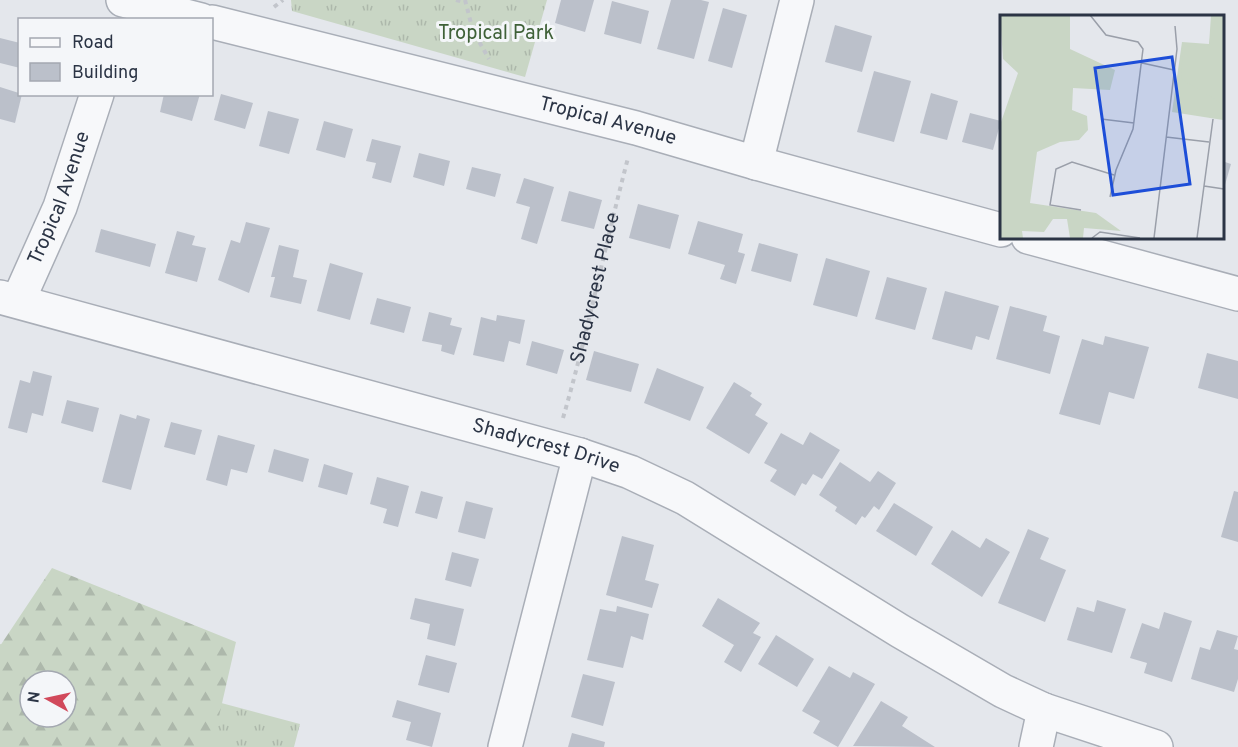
<svg xmlns="http://www.w3.org/2000/svg" width="1238" height="747" font-family="Overpass,sans-serif">
	<style>
		.grass { fill: url(#grass-tufts); fill-rule: evenodd }
		.forest { fill: url(#forest-firs); fill-rule: evenodd }
		.building { fill: #bbc0ca }
		.lines { fill: none; stroke-linecap: round; stroke-linejoin: round }
		.minor-casing { stroke: #a9aeb7; stroke-width: 36 }
		.path { stroke: #c2c5cb; stroke-width: 4; stroke-dasharray: 4.5 4.5; stroke-linecap: butt }
		.minor { stroke: #f7f8fa; stroke-width: 33 }
		.labels { text-anchor: middle; dominant-baseline: central; stroke-width: 6; stroke-linejoin: round; paint-order: stroke }
		.park-label { font-size: 20px; fill: #3f6138; stroke: #f4f6f9 }
		.street-label { font-size: 20px; fill: #2b3445; stroke: #f4f6f9 }
		.inset-road { fill: none; stroke: #9a9fa9; stroke-width: 1.5 }
		.view { fill: #1d4ed8; fill-opacity: 0.15; stroke: #1d4ed8; stroke-width: 3 }
		.inset-edge { fill: none; stroke: #2b3445; stroke-width: 3 }
	</style>
	<defs>
		<pattern id="grass-tufts" width="24" height="20" patternUnits="userSpaceOnUse" patternTransform="scale(1.5)"><rect width="24" height="20" fill="#c9d6c5"/><path d="M3 7l-1-3M5 7V3M7 7l1-3M15 17l-1-3M17 17v-4M19 17l1-3" fill="none" stroke="#adb8ab"/></pattern>
		<pattern id="forest-firs" width="22" height="20" patternUnits="userSpaceOnUse" patternTransform="scale(1.5)"><rect width="22" height="20" fill="#c9d6c5"/><path d="M5 1l3.5 6h-7zM16 11l3.5 6h-7z" fill="#adb8ab"/></pattern>
	</defs>
	<rect width="100%" height="100%" fill="#e4e7ec"/>
	<g class="grass">
		<polygon points="291,0 547,0 525,77 292,11"/>
		<path d="M 0,644 L 300,724 L 294,747 L 0,747 ZM 30,681 L 66,681 L 66,717 L 30,717 Z"/>
	</g>
	<path class="forest" d="M 52,568 L 236,642 L 212,747 L 0,747 L 0,646 ZM 30,681 L 66,681 L 66,717 L 30,717 Z"/>
	<g class="building">
		<polygon points="561,0 594,0 585,32 555,23"/>
		<polygon points="671,0 701,0 709,2 694,59 657,49"/>
		<polygon points="612,1 649,11 641,44 604,34"/>
		<polygon points="723,8 747,15 732,68 708,61"/>
		<polygon points="835,25 872,36 862,72 825,62"/>
		<polygon points="0,38 20,43 20,68 0,63"/>
		<polygon points="874,71 911,81 894,142 857,132"/>
		<polygon points="0,87 22,94 15,123 0,119"/>
		<polygon points="931,93 958,101 947,140 920,133"/>
		<polygon points="164,94 200,94 192,121 160,112"/>
		<polygon points="221,94 253,103 245,129 214,120"/>
		<polygon points="268,111 299,119 289,154 259,146"/>
		<polygon points="970,113 1001,121 993,150 962,142"/>
		<polygon points="324,121 353,129 345,158 316,150"/>
		<polygon points="372,139 401,146 391,183 372,178 376,163 366,161"/>
		<polygon points="419,153 450,161 444,186 413,177"/>
		<polygon points="1222,161 1231,164 1222,195"/>
		<polygon points="472,167 501,174 495,197 466,189"/>
		<polygon points="524,178 554,187 537,244 521,239 530,207 516,203"/>
		<polygon points="569,191 602,200 594,229 561,221"/>
		<polygon points="638,204 679,215 670,249 629,238"/>
		<polygon points="698,221 743,234 738,252 745,254 736,284 720,279 725,265 688,254"/>
		<polygon points="246,222 270,228 249,293 218,280 231,240 240,243"/>
		<polygon points="101,229 156,244 150,267 95,252"/>
		<polygon points="177,231 195,236 192,245 206,248 197,282 165,273"/>
		<polygon points="759,243 798,254 791,282 751,271"/>
		<polygon points="279,245 299,250 293,277 307,280 301,304 270,297 275,277 271,277"/>
		<polygon points="826,258 870,271 857,317 813,305"/>
		<polygon points="330,263 363,273 350,320 317,311"/>
		<polygon points="887,277 927,288 915,330 875,319"/>
		<polygon points="945,291 999,306 989,340 976,336 972,350 932,339"/>
		<polygon points="377,298 411,307 404,333 370,324"/>
		<polygon points="1010,306 1047,316 1043,331 1060,336 1050,374 996,359"/>
		<polygon points="429,312 452,318 450,325 462,328 454,355 441,351 442,345 422,341"/>
		<polygon points="497,315 525,320 520,344 509,341 504,362 473,355 481,317 496,321"/>
		<polygon points="1105,336 1149,347 1134,399 1109,392 1100,425 1059,414 1082,339 1103,345"/>
		<polygon points="532,341 564,350 557,374 526,365"/>
		<polygon points="594,351 639,364 631,392 586,380"/>
		<polygon points="1207,353 1238,361 1238,399 1198,388"/>
		<polygon points="657,368 704,387 690,421 644,403"/>
		<polygon points="33,371 52,376 43,416 32,413 27,433 8,428 20,380 30,383"/>
		<polygon points="734,382 752,393 750,396 762,404 755,415 768,423 749,454 706,428"/>
		<polygon points="67,400 99,408 93,432 61,423"/>
		<polygon points="120,414 136,419 137,415 150,419 131,490 102,482"/>
		<polygon points="171,422 202,430 195,455 164,447"/>
		<polygon points="810,432 840,450 822,479 813,474 806,485 802,483 795,496 770,481 777,470 764,463 781,433 803,445"/>
		<polygon points="218,435 255,445 247,473 231,469 227,486 206,480"/>
		<polygon points="274,449 309,459 303,482 268,472"/>
		<polygon points="840,462 870,482 878,471 896,483 879,510 874,506 865,518 862,516 856,525 835,511 837,507 819,495"/>
		<polygon points="324,464 353,473 347,495 318,487"/>
		<polygon points="377,477 409,486 398,527 383,523 387,509 370,504"/>
		<polygon points="421,491 443,497 437,519 415,513"/>
		<polygon points="1234,491 1238,492 1238,542 1221,537"/>
		<polygon points="466,501 493,508 485,539 458,532"/>
		<polygon points="894,503 933,527 916,556 876,531"/>
		<polygon points="1028,529 1049,538 1040,559 1066,570 1045,622 998,603"/>
		<polygon points="952,530 980,548 986,538 1010,552 982,597 931,564"/>
		<polygon points="622,536 654,545 645,580 659,584 652,608 606,595"/>
		<polygon points="452,552 479,559 471,587 445,580"/>
		<polygon points="415,598 464,609 455,646 427,639 430,624 410,619"/>
		<polygon points="718,598 760,623 753,633 761,637 741,672 724,662 734,645 702,626"/>
		<polygon points="1097,600 1126,609 1112,653 1067,640 1077,607 1094,612"/>
		<polygon points="617,606 649,614 643,640 631,636 623,668 587,660 600,609 616,612"/>
		<polygon points="1164,612 1192,621 1172,682 1144,673 1147,663 1130,658 1142,623 1159,629"/>
		<polygon points="1217,630 1238,636 1234,649 1238,650 1238,679 1234,692 1191,679 1200,647 1210,650"/>
		<polygon points="776,635 814,659 797,687 758,664"/>
		<polygon points="426,655 457,663 449,693 418,685"/>
		<polygon points="829,666 850,678 853,672 875,684 838,747 813,733 820,721 802,711"/>
		<polygon points="583,674 615,682 603,726 571,717"/>
		<polygon points="397,700 441,713 432,747 406,740 411,722 392,717"/>
		<polygon points="881,701 908,717 902,726 935,747 853,746"/>
		<polygon points="572,733 605,742 604,747 568,747"/>
	</g>
	<g class="lines">
		<defs>
			<g id="minor">
				<polyline points="123,0 201,20"/>
				<path id="s2" d="M 212,22 L 636,128 L 756,163 L 1001,230"/>
				<polyline points="756,163 797,0"/>
				<polyline points="1028,237 1238,294"/>
				<path id="s3" d="M 0,297 L 580,455 L 630,472 L 685,498 L 900,631 L 1003,691 L 1044,710 L 1156,747"/>
				<path id="s4" d="M 18,301 L 60,207 L 97,94"/>
				<polyline points="505,747 580,455"/>
				<polyline points="1036,747 1044,710"/>
			</g>
		</defs>
		<use href="#minor" class="minor-casing"/>
		<g class="path">
			<polyline points="456,0 464,2"/>
			<polyline points="465,0 473,31 489,59"/>
			<polyline points="274,7 283,0"/>
			<path id="s1" d="M 563,418 C 588,332 605,245 628,158"/>
		</g>
		<use href="#minor" class="minor"/>
	</g>
	<g class="labels">
		<g class="park-label">
			<text x="496" y="34">Tropical Park</text>
		</g>
		<g class="street-label">
			<text stroke="none"><textPath href="#s2" startOffset="408">Tropical Avenue</textPath></text>
			<text stroke="none"><textPath href="#s4" startOffset="111">Tropical Avenue</textPath></text>
			<text stroke="none"><textPath href="#s1" startOffset="134">Shadycrest Place</textPath></text>
			<text stroke="none"><textPath href="#s3" startOffset="566">Shadycrest Drive</textPath></text>
		</g>
	</g>
	<g transform="translate(1000 15)">
		<rect width="224" height="224" fill="#e4e7ec"/>
		<path d="M 214,0 L 223,0 L 223,105 L 172,97 L 182,27 L 209,29 Z" fill="#c9d6c5"/>
		<path d="M 0,0 L 70,0 L 70,34 L 115,55 L 110,75 L 73,73 L 72,95 L 87,101 L 88,115 L 79,125 L 60,127 L 37,137 L 30,188 L 96,198 L 121,216 L 84,213 L 83,223 L 70,223 L 67,204 L 53,204 L 44,217 L 22,216 L 23,223 L 0,223 L 0,110 L 18,58 L 3,44 ZM 211,0 L 223,0 L 223,89 L 181,64 L 183,32 L 209,30 Z" fill="#c9d6c5"/>
		<path class="inset-road" d="M 90,0 L 106,20 L 138,27 L 143,34 L 133,114 L 116,155 L 110,182M 142,48 L 174,55M 101,104 L 134,108M 166,122 L 209,127M 204,171 L 224,174M 81,195 L 50,190 L 56,154 L 72,147 L 114,160M 92,223 L 100,217 L 140,223M 154,223 L 177,34 L 175,11M 197,223 L 213,104"/>
		<path class="view" d="M 172,42 L 190,169 L 113,180 L 95,53 Z"/>
		<rect width="224" height="224" class="inset-edge"/>
	</g>
	<rect x="18" y="18" width="195" height="78" fill="#f4f6f9" stroke="#a4a8b1" stroke-width="1.5"/>
	<rect x="30" y="38" width="30" height="9" fill="#f7f8fa" stroke="#a4a8b1" stroke-width="1.5"/>
	<text x="72" y="48" font-size="18" fill="#2b3445">Road</text>
	<rect x="30" y="63" width="30" height="18" fill="#bbc0ca" stroke="#a4a8b1" stroke-width="1.5"/>
	<text x="72" y="78" font-size="18" fill="#2b3445">Building</text>
	<g transform="translate(48 699) rotate(278)"><circle r="28" fill="#f4f6f9" stroke="#a4a8b1" stroke-width="1.5"/>
	<path d="M0-4.5L10 22L0 15L-10 22Z" fill="#d1495b"/>
	<text y="-9" font-size="16" font-weight="bold" text-anchor="middle" fill="#2b3445">N</text>
	</g>
</svg>
